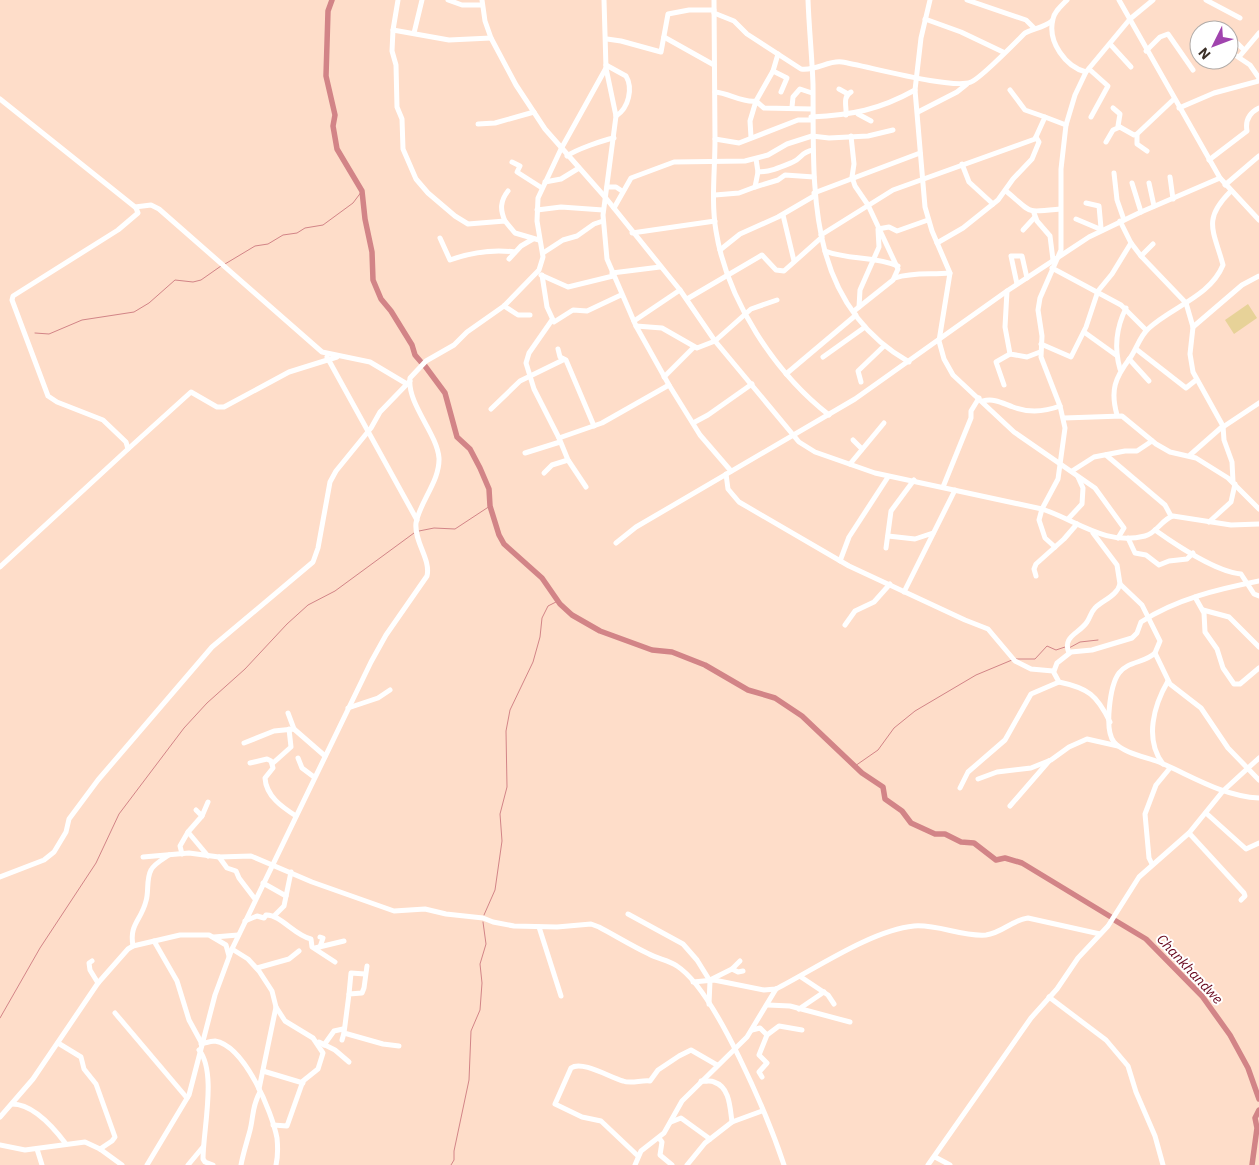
<svg xmlns="http://www.w3.org/2000/svg" width="1259" height="1165" font-family="'IBM Plex Sans',sans-serif">
	<style>
		.green { fill: #e7d298 }
		.lines { fill: none; stroke-linecap: round; stroke-linejoin: round }
		.stream { stroke: #d28487; stroke-width: 1 }
		.river { stroke: #d28487; stroke-width: 5.5 }
		.minor { stroke: #fff; stroke-width: 5 }
		.labels { text-anchor: middle; dominant-baseline: central; stroke-width: 4; stroke-linejoin: round; paint-order: stroke }
		.water-label { font-size: 14px; font-style: italic; fill: #68081d; stroke: #fff }
	</style>
	<rect width="100%" height="100%" fill="#feddc9"/>
	<polygon class="green" points="1248,304 1257,318 1234,334 1225,320"/>
	<g class="lines">
		<g class="stream">
			<polyline points="225,264 255,246 268,244 283,235 297,233 305,228 323,225 353,203 362,191"/>
			<polyline points="35,333 49,334 82,320 134,312 149,303 175,280 193,282 201,280 221,266"/>
			<polyline points="419,531 434,528 455,529 490,506"/>
			<polyline points="1069,648 1080,642 1098,640"/>
			<polyline points="1016,659 1035,659 1047,646 1056,650 1065,647"/>
			<polyline points="855,766 878,750 894,728 915,711 976,675 1012,660"/>
			<polyline points="484,915 495,890 502,841 500,814 507,787 506,731 510,710 533,662 540,637 542,618 548,606 558,601"/>
			<polyline points="0,1018 40,948 96,863 119,814 184,728 207,703 245,669 287,624 308,605 335,591 414,533"/>
			<polyline points="451,1165 454,1160 454,1151 469,1080 471,1031 480,1010 482,983 480,964 486,944 483,922"/>
		</g>
		<g class="river">
			<polyline points="332,0 328,11 326,76 335,115 333,126 337,149 362,191 365,219 372,252 373,280 381,299 391,311 412,345 415,355 421,362"/>
			<polyline points="425,366 445,393 457,437 470,449 480,468 489,489 490,506 499,535 504,544 542,578 560,604 572,615 600,631 652,650 672,652 705,665 748,690 775,698 802,716 862,773 883,787 885,799 902,811 911,823 935,834 945,834 961,842 974,843 996,860 1005,858 1022,863 1111,917"/>
			<polyline points="1116,921 1146,939 1202,996 1230,1035 1248,1068 1259,1099"/>
			<polyline points="1252,1165 1257,1128 1255,1118 1259,1110"/>
		</g>
		<g class="minor">
			<polyline points="448,0 462,5 482,5"/>
			<path d="M 482,0 L 485,21 L 491,38 L 516,85 L 545,129 L 605,197 L 680,290 L 715,341 L 799,442 L 815,452 L 875,473 L 1042,509 C 1078,521 1105,546 1145,536 C 1157,533 1162,519 1173,516 L 1231,525 L 1259,524"/>
			<polyline points="604,0 606,68 616,116 603,215 607,259 636,326 669,385 700,435 731,471"/>
			<path d="M 714,0 C 714,47 715,94 715,140 C 715,170 711,202 716,231 C 727,300 775,373 829,415"/>
			<path d="M 808,0 C 809,28 812,56 813,84 C 814,187 804,302 909,362"/>
			<polyline points="930,0 921,38 915,90 925,207 932,231 950,273 939,341 944,359 953,375 1014,432 1095,488 1124,528 1118,538"/>
			<polyline points="967,0 1026,20 1034,28"/>
			<path d="M 1067,0 C 1061,6 1054,12 1053,19 C 1047,42 1066,67 1086,72"/>
			<polyline points="1119,0 1220,178 1259,220"/>
			<polyline points="1206,0 1240,18"/>
			<path d="M 714,13 L 734,21 L 747,34 L 801,69 C 817,71 828,60 842,62 C 867,66 952,90 971,82 C 980,79 1016,42 1025,33 C 1035,28 1043,28 1052,21"/>
			<polyline points="925,19 961,32 1003,52"/>
			<polyline points="393,30 398,0"/>
			<polyline points="414,33 422,0"/>
			<polyline points="1229,35 1244,50"/>
			<polyline points="664,37 714,65"/>
			<polyline points="491,38 449,40 393,30 392,51 396,65 397,107 402,119 403,149 416,179 428,193 455,216 468,224 505,221 515,233 539,240"/>
			<polyline points="607,39 621,41 661,52 668,14 689,10 714,10"/>
			<polyline points="1110,44 1131,67"/>
			<polyline points="1146,51 1160,37 1168,34 1193,70"/>
			<polyline points="1229,51 1250,65 1259,78"/>
			<polyline points="1239,57 1259,33"/>
			<path d="M 606,65 L 626,76 C 633,88 629,108 616,116"/>
			<polyline points="1089,69 1108,86 1091,117"/>
			<polyline points="773,71 787,78 781,92"/>
			<polyline points="839,89 848,94"/>
			<polyline points="1010,90 1025,110 1045,117"/>
			<path d="M 715,92 C 729,93 742,103 756,101 L 773,71 L 778,54"/>
			<polyline points="0,99 135,207 151,205 159,209 322,352 370,362 407,384"/>
			<polyline points="792,107 793,97 800,89 812,93"/>
			<polyline points="1113,108 1120,114 1118,126 1134,135 1137,134"/>
			<polyline points="1179,108 1214,93 1259,81"/>
			<polyline points="918,112 957,92 967,84"/>
			<polyline points="858,114 871,121"/>
			<path d="M 846,115 C 847,107 842,97 851,92"/>
			<path d="M 811,117 C 852,115 879,110 915,90"/>
			<polyline points="478,124 495,123 534,112"/>
			<polyline points="851,136 854,164 852,177 855,186 868,205 898,269 893,280 854,311"/>
			<polyline points="751,137 750,121 756,101 764,108 812,109"/>
			<polyline points="715,139 739,143 798,120 811,120"/>
			<polyline points="1106,142 1113,130 1120,127"/>
			<polyline points="1147,151 1137,144 1137,134 1174,99"/>
			<path d="M 567,156 C 575,150 603,140 614,138"/>
			<path d="M 1209,160 L 1247,131 C 1245,120 1249,113 1259,108"/>
			<polyline points="512,162 520,166 517,172 542,188"/>
			<polyline points="962,164 969,182 993,204"/>
			<path d="M 758,172 C 770,172 781,167 793,162 C 802,158 801,152 813,150"/>
			<polyline points="1114,173 1117,200 1124,220"/>
			<polyline points="1170,177 1173,199"/>
			<polyline points="545,182 561,179 579,168"/>
			<polyline points="1132,183 1141,212"/>
			<polyline points="1149,183 1154,206"/>
			<polyline points="1225,185 1259,156"/>
			<polyline points="607,187 616,187 622,191"/>
			<polyline points="755,187 778,180 785,175 814,177"/>
			<path d="M 1006,191 C 1033,213 1023,213 1060,209"/>
			<polyline points="814,193 920,153"/>
			<polyline points="715,195 739,193 755,187 758,172 756,159"/>
			<polyline points="1086,203 1099,206 1101,228"/>
			<polyline points="614,208 631,178 674,162 745,161 768,155 787,144 812,136 829,138 868,136 893,130"/>
			<polyline points="537,210 561,207 603,210"/>
			<polyline points="1034,213 1037,221 1050,236 1053,260"/>
			<polyline points="783,215 794,261"/>
			<polyline points="1076,219 1102,230"/>
			<path d="M 505,221 C 500,210 500,201 508,191"/>
			<polyline points="1120,221 1131,243 1141,256 1186,303 1193,327 1190,354 1193,372 1223,426 1224,440 1232,462 1233,482"/>
			<polyline points="1023,230 1035,217"/>
			<polyline points="632,233 715,221"/>
			<polyline points="821,235 893,190 1035,139 1045,117 1066,125"/>
			<path d="M 440,238 L 450,260 C 472,252 493,249 515,252"/>
			<polyline points="937,243 963,228 998,200 1013,179 1032,159 1039,142 1036,137"/>
			<polyline points="720,250 740,234 778,217 814,196"/>
			<path d="M 825,251 C 848,260 875,256 898,266"/>
			<polyline points="543,253 563,240 577,236 594,224 603,221"/>
			<polyline points="1141,256 1153,244"/>
			<polyline points="509,259 521,246 533,239"/>
			<polyline points="1052,268 1121,305 1146,330"/>
			<polyline points="612,273 660,267"/>
			<polyline points="541,275 568,287 613,276"/>
			<polyline points="542,275 547,307 554,322 573,310 587,311 621,295"/>
			<path d="M 895,278 C 913,272 931,275 950,273"/>
			<polyline points="1017,284 1011,256 1022,256 1027,278"/>
			<polyline points="1007,291 1005,327 1010,354 1027,357 1040,352"/>
			<polyline points="687,299 762,255 776,270 784,271 822,237"/>
			<polyline points="504,306 518,315 530,315"/>
			<polyline points="859,307 860,290 879,247 878,229 889,227 897,231 928,220"/>
			<polyline points="552,320 529,353 526,363 534,389 559,438 568,460 586,487"/>
			<polyline points="634,321 680,290"/>
			<polyline points="636,326 662,328 697,348 715,341 751,309 777,300"/>
			<polyline points="1193,327 1242,285 1259,276"/>
			<polyline points="1084,332 1116,355"/>
			<polyline points="1041,344 1071,357 1086,327 1098,291 1112,274 1131,243"/>
			<polyline points="558,349 560,357 566,360 594,426"/>
			<polyline points="1136,349 1186,388 1196,380"/>
			<polyline points="327,357 417,520"/>
			<polyline points="823,357 865,327"/>
			<polyline points="1129,359 1149,381"/>
			<path d="M 1120,369 C 1114,348 1116,328 1126,308"/>
			<polyline points="786,374 856,315"/>
			<polyline points="664,377 694,347"/>
			<polyline points="861,382 858,371 884,346"/>
			<polyline points="1004,385 996,362 1010,354"/>
			<path d="M 983,401 C 994,398 1002,403 1013,407 C 1029,413 1044,412 1060,406"/>
			<polyline points="491,409 520,381 563,360"/>
			<path d="M 1117,415 C 1110,390 1115,378 1130,358 C 1136,350 1140,336 1148,329 C 1171,307 1210,297 1223,265 C 1214,231 1202,220 1230,192"/>
			<polyline points="1064,418 1122,416 1156,444 1170,452 1196,458 1228,478 1259,509"/>
			<polyline points="693,423 708,415 752,384"/>
			<polyline points="1223,427 1259,403"/>
			<polyline points="559,438 602,423 669,385"/>
			<polyline points="853,440 862,449"/>
			<polyline points="128,449 191,392 217,407 224,407 289,372 337,357"/>
			<polyline points="525,453 560,442"/>
			<polyline points="1106,455 1165,505 1171,516"/>
			<polyline points="1190,455 1223,426"/>
			<polyline points="850,464 884,423"/>
			<polyline points="1072,471 1094,457 1125,451 1137,451 1152,441"/>
			<polyline points="544,473 552,465 568,460"/>
			<path d="M 726,474 L 728,489 L 739,502 L 849,566 L 965,620 L 988,629 L 1015,661 L 1031,669 L 1053,671 L 1059,682 C 1088,688 1097,695 1110,722"/>
			<polyline points="943,487 971,418 971,411 979,398"/>
			<polyline points="1068,519 1082,504 1083,488 1078,477"/>
			<polyline points="1209,522 1231,502 1235,484"/>
			<path d="M 1155,530 C 1176,545 1217,572 1241,574 L 1254,594 L 1259,596"/>
			<polyline points="1093,533 1117,565 1120,584 1142,605 1160,641 1155,653 1170,684 1201,708 1228,748 1259,780"/>
			<polyline points="888,536 915,539 933,533"/>
			<polyline points="1128,538 1135,553 1146,555 1159,565 1169,561 1187,559 1193,553"/>
			<polyline points="616,543 636,527 855,399 1007,291 1089,237 1141,212 1220,178"/>
			<polyline points="1055,547 1045,538 1039,520 1042,509 1058,479 1065,428 1060,406 1041,357 1042,336 1038,310 1040,298 1061,250 1061,169 1066,125 1075,95 1086,72 1130,19 1153,0"/>
			<polyline points="886,548 891,511 914,480"/>
			<polyline points="840,561 849,537 888,477"/>
			<polyline points="0,567 128,449 126,442 103,420 57,402 48,396 12,300 13,296 118,230 138,213 136,208"/>
			<polyline points="1036,576 1034,569 1036,564 1064,539 1077,524"/>
			<polyline points="904,592 955,490"/>
			<polyline points="1195,597 1204,613 1205,632 1217,649 1223,668 1234,684 1240,684 1259,668"/>
			<polyline points="1203,610 1229,617 1259,647"/>
			<polyline points="845,625 855,611 874,602 890,584"/>
			<path d="M 1069,653 C 1062,636 1079,634 1087,622 C 1090,618 1091,612 1095,608 C 1103,600 1117,596 1120,584"/>
			<path d="M 1155,653 C 1145,663 1128,661 1119,673 C 1110,685 1104,730 1114,742 C 1123,753 1146,757 1159,762 C 1192,776 1222,796 1259,798"/>
			<path d="M 1054,671 L 1057,663 L 1071,652 L 1092,650 L 1132,638 L 1137,633 L 1141,622 C 1176,599 1219,589 1259,581"/>
			<polyline points="348,708 378,698 390,690"/>
			<polyline points="288,713 294,729"/>
			<polyline points="244,743 274,731 294,729 325,756"/>
			<polyline points="298,758 302,768 314,777"/>
			<path d="M 250,763 L 267,759 L 271,761 L 273,768 L 265,778 C 266,796 282,807 296,816"/>
			<polyline points="273,763 291,747 289,729"/>
			<path d="M 1163,764 C 1144,739 1154,705 1168,681"/>
			<polyline points="978,779 997,772 1031,768 1051,760 1069,747 1087,739 1118,746"/>
			<polyline points="960,788 968,772 1005,740 1031,694 1059,682"/>
			<polyline points="1010,806 1049,761"/>
			<polyline points="196,810 202,816 188,832 208,856"/>
			<polyline points="1206,813 1246,849 1259,843"/>
			<polyline points="202,816 208,802"/>
			<polyline points="1189,833 1244,893 1245,896 1241,900"/>
			<polyline points="182,854 180,846 188,832"/>
			<path d="M 143,857 L 189,853 L 219,857 L 251,856 L 312,882 L 394,911 L 425,909 L 446,914 L 483,918 L 493,922 L 514,926 L 557,927 L 591,924 L 599,927 C 616,936 632,946 649,954 C 658,959 669,960 677,966 C 716,991 769,1120 784,1165"/>
			<polyline points="219,857 227,868 236,871 239,878 255,899"/>
			<polyline points="1152,864 1149,858 1145,814 1156,785 1170,768"/>
			<polyline points="0,877 44,860 54,852 66,832 69,819 98,780 212,647 313,562 318,548 330,482 336,471 371,428 380,412 410,381"/>
			<polyline points="263,883 286,896"/>
			<polyline points="628,914 683,944 697,960 710,981 709,1004"/>
			<polyline points="274,916 284,906 291,872"/>
			<path d="M 245,921 L 257,916 L 264,918 L 266,915 C 280,914 295,936 311,939 L 312,947 L 335,962"/>
			<polyline points="539,927 561,996"/>
			<polyline points="214,937 238,935"/>
			<polyline points="154,941 177,981 189,1020 201,1042"/>
			<path d="M 133,946 C 129,924 141,921 146,901 C 149,892 146,879 151,870 C 154,864 163,859 169,855"/>
			<polyline points="320,947 323,938 320,937"/>
			<polyline points="315,948 344,941"/>
			<polyline points="232,949 248,959 259,971 272,991 276,1007 259,1089"/>
			<polyline points="92,961 89,963 90,970 98,983"/>
			<polyline points="367,966 364,988 362,993 349,994 344,1033 383,1044 399,1046"/>
			<polyline points="257,968 289,959 299,951"/>
			<polyline points="732,969 738,972 743,971"/>
			<polyline points="801,977 828,995 834,1004"/>
			<polyline points="710,980 732,969 740,961"/>
			<path d="M 693,982 L 714,980 L 764,990 L 776,989 C 815,969 872,930 914,926 C 938,924 962,937 986,935 C 1002,933 1012,920 1028,918 L 1100,934"/>
			<polyline points="349,994 351,973 365,974"/>
			<polyline points="1049,997 1106,1040 1128,1066 1136,1092 1155,1136 1163,1165"/>
			<polyline points="768,1005 790,1006 850,1022"/>
			<polyline points="799,1009 824,992"/>
			<polyline points="115,1013 187,1098"/>
			<polyline points="752,1030 760,1028 767,1035 779,1026 802,1030"/>
			<polyline points="342,1040 344,1033"/>
			<polyline points="319,1042 335,1050 349,1062"/>
			<polyline points="58,1043 81,1057 84,1069 96,1084 115,1137 112,1141 100,1149"/>
			<path d="M 201,1044 C 205,1043 211,1041 215,1041 C 245,1046 272,1112 277,1138 C 278,1148 278,1156 276,1165"/>
			<polyline points="324,1045 334,1031 343,1029"/>
			<path d="M 199,1050 C 217,1072 203,1130 203,1159 L 205,1162 L 213,1165"/>
			<polyline points="263,1071 303,1083"/>
			<polyline points="762,1077 759,1072 767,1063 759,1055 767,1035"/>
			<path d="M 701,1081 C 705,1082 710,1080 714,1082 C 730,1087 730,1108 732,1122"/>
			<path d="M 12,1104 C 33,1104 54,1128 66,1144"/>
			<polyline points="0,1117 33,1079 98,983 128,949 133,946 180,935 209,935 226,945 229,956"/>
			<polyline points="671,1122 681,1118 710,1139"/>
			<polyline points="273,1125 287,1126 303,1081 318,1069 323,1053 313,1038 285,1021 276,1007"/>
			<polyline points="659,1138 662,1142 660,1155 672,1165"/>
			<polyline points="0,1145 25,1150 85,1142 100,1149 122,1165"/>
			<polyline points="37,1149 42,1165"/>
			<path d="M 638,1156 L 601,1121 L 582,1117 L 555,1104 L 571,1068 C 582,1060 611,1078 623,1081 C 631,1084 641,1080 650,1081 L 658,1070 L 679,1056 L 691,1050 L 717,1065"/>
			<polyline points="935,1157 950,1165"/>
			<path d="M 147,1165 L 189,1095 L 215,995 L 232,949 L 371,662 L 386,635 L 427,576 C 431,559 414,542 416,523 C 420,501 440,481 439,458 C 437,433 407,404 410,378 L 426,361 L 454,345 L 467,332 L 504,306 L 539,270 L 543,257 L 537,221 L 538,198 L 561,149 L 606,68"/>
			<polyline points="188,1165 203,1147"/>
			<path d="M 241,1165 C 243,1154 246,1145 249,1134 C 254,1118 251,1108 260,1092"/>
			<polyline points="635,1165 641,1151 664,1133 682,1101 747,1037 776,989"/>
			<polyline points="687,1165 705,1143 732,1122 762,1111"/>
			<polyline points="928,1165 1031,1018 1057,989 1078,958 1108,926 1139,877 1189,833 1223,791 1259,758"/>
		</g>
	</g>
	<g class="labels">
		<g class="water-label">
			<text transform="translate(1190 969) rotate(47)">Chankhandwe</text>
		</g>
	</g>
	<g transform="translate(1214 45) rotate(228)"><circle r="24" fill="#ffffff" stroke="#b1aca9"/>
	<path d="M0-4L9 19L0 12L-9 19Z" fill="#a044ae"/>
	<text y="-8" font-size="14" font-weight="bold" text-anchor="middle" fill="#3b2f27">N</text>
	</g>
</svg>
